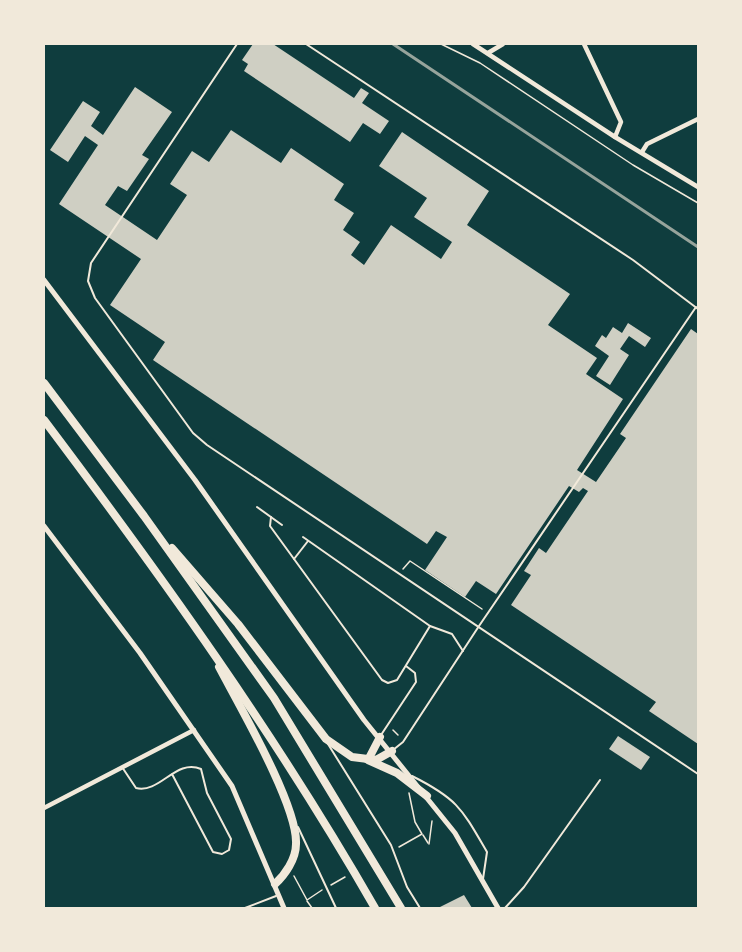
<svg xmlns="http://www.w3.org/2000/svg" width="742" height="952" font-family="'Noto Sans',sans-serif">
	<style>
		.building { fill: #cfcfc3 }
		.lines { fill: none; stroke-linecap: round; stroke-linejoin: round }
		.path { stroke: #f1e9da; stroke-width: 1.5 }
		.service { stroke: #f1e9da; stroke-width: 2 }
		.minor { stroke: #f1e9da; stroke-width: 4.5 }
		.tertiary { stroke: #f1e9da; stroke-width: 5 }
		.motorway { stroke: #f1e9da; stroke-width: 8 }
		.rail { stroke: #97a49c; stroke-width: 3 }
	</style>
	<rect width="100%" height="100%" fill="#0f3d3e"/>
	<g class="building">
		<polygon points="253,44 273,44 354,98 361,88 369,93 362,103 389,121 380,134 363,123 350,142 244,71 248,64 242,60"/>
		<polygon points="135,87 172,112 142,155 149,159 127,191 118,186 105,205 157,240 187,195 170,184 192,151 209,162 231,130 281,163 291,148 344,184 334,200 354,213 343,230 360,242 351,255 364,265 391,225 441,259 452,242 414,217 427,198 379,166 402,132 489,191 467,225 570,294 548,325 597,358 586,374 623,399 577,470 596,482 626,438 620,434 691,329 698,334 698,744 649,711 656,702 511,605 531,575 524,571 539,548 546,553 588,491 583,488 579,492 569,486 496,594 476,581 465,597 425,570 447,537 436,531 427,544 153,360 165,342 110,305 141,259 59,204 98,145 85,136 68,162 50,150 83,101 100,112 91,126 103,135"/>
		<polygon points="628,323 651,338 645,347 629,336 620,349 629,355 610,385 596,376 609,356 595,346 602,335 606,338 613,327 622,333"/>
		<polygon points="618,736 650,757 641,770 609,749"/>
		<polygon points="464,895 472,908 438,908"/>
	</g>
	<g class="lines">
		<g class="path">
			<polyline points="441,44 480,63 633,165 698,203"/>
			<polyline points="403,569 410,561 482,609"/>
			<polyline points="393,730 398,735"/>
			<polyline points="423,835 428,843"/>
			<polyline points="429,844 432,821"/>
			<polyline points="399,847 422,834 415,822 409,793"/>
			<polyline points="294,876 307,900 322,890"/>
			<polyline points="331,885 345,877"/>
			<polyline points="307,901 312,908"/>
		</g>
		<g class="service">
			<polyline points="237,44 91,263 88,281 95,298 193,433 207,445 698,774"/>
			<polyline points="306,44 633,260 698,309"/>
			<polyline points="257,507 282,525"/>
			<polyline points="271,517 270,526 382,680 388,683 397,680 430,626"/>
			<polyline points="303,537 430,626 452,634 463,651"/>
			<polyline points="294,559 308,541"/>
			<polyline points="381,735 416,682 415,673 406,666"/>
			<polyline points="328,744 391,845 407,887 420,908"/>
			<polyline points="393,750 403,742 479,626 696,307"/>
			<path d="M 122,767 L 136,788 C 160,794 176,758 201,769 L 207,793 L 231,839 L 229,850 L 222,854 L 213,852 L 172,774"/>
			<path d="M 412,776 C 458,799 462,809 487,852 L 483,879"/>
			<polyline points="298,827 336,908"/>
			<polyline points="245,908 276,896"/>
			<polyline points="505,908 524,887 600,780"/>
		</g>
		<g class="minor">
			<polyline points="473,44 615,137 698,187"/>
			<polyline points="584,44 621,122 615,137"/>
			<polyline points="488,53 503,44"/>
			<polyline points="642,152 647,144 698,119"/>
			<polyline points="44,808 194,730"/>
		</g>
		<g class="tertiary">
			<polyline points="44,280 195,480 364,720 455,833 498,908"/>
			<polyline points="44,526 140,653 232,786 284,908"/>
		</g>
		<g class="motorway">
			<polyline points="44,383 144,516 274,698 401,908"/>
			<path d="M 44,420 C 163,578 277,737 375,908"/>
			<polyline points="172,548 238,624 326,739 352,757 376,760 392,751"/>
			<path d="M 219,667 C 239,705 298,806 296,844 C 296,859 285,875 275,884"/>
			<polyline points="380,737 368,760 397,773 427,796"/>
		</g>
		<polyline class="rail" points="393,44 698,247"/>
	</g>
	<rect width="742" height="952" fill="none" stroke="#f1e9da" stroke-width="90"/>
</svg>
